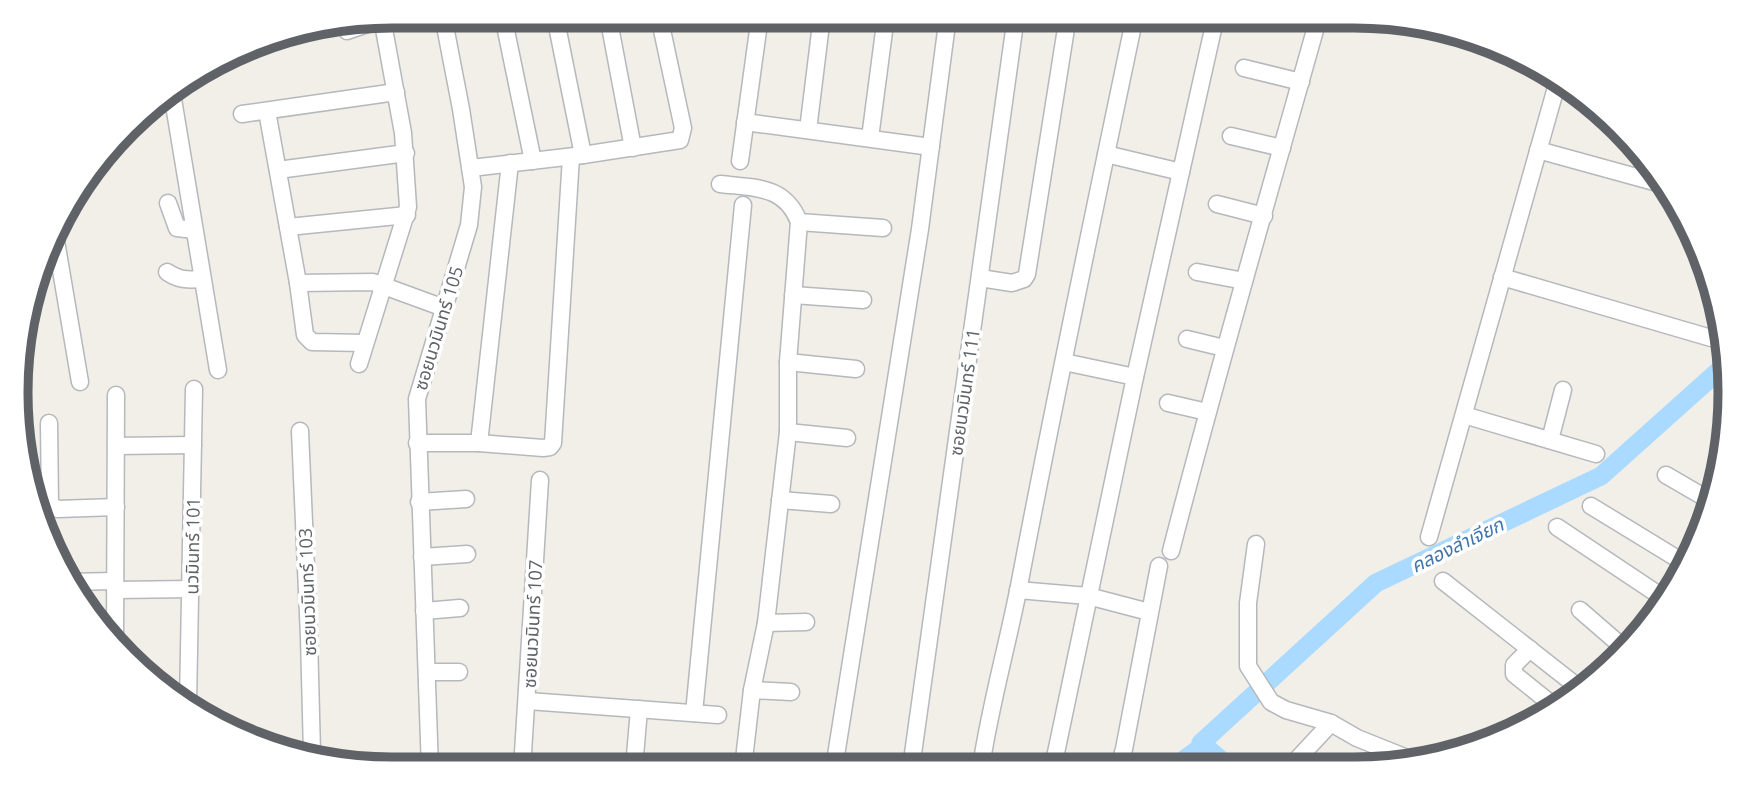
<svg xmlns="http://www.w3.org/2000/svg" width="1746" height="785" font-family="'Open Sans','Noto Sans Thai',sans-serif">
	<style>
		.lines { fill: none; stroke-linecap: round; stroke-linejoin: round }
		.canal { stroke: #aadaff; stroke-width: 12 }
		.river { stroke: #aadaff; stroke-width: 19 }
		.minor-casing { stroke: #b5b8bc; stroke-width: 19 }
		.minor { stroke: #fff; stroke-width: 16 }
		.labels { text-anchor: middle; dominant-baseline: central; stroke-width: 7; stroke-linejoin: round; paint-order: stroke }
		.street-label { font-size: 18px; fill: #5f6368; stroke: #fff }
		.water-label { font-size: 19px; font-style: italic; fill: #4174aa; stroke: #fff }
		.rim { fill: none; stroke: #5f6368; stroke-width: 9 }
	</style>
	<rect width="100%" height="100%" fill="#f1efe8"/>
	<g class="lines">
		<polyline class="canal" points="1168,767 1201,743"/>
		<polyline class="river" points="1229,767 1201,743 1376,583 1601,476 1725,365"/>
		<defs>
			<g id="minor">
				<polyline points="503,16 533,161"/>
				<polyline points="555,16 583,155"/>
				<polyline points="608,16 633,148"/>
				<polyline points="347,31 382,19"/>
				<polyline points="1244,68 1301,82"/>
				<polyline points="172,93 218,370"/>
				<polyline points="267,111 298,283 305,335 312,342 365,343"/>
				<polyline points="242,114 396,92"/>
				<polyline points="745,122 931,147"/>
				<polyline points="808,130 822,16"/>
				<polyline points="1231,136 1282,148"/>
				<polyline points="870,138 886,16"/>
				<polyline points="1538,150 1658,183"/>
				<polyline points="1106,154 1181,172"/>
				<polyline points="740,161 760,16"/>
				<polyline points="471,168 583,155 680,140 683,128 659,16"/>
				<polyline points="278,170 406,153"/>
				<path d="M 720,184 C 754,188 785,185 799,222 L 788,362 L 788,432 L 766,623 L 752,690 L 743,768"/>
				<polyline points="168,203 177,228 194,230"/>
				<polyline points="1217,204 1264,216"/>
				<polyline points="799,222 883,228"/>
				<polyline points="288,227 407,215"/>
				<polyline points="55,235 80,382"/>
				<path d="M 167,272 C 179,280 187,280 202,279"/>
				<polyline points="1197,272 1244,281"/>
				<polyline points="1502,277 1711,338"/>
				<polyline points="980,278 1012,283 1024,279 1027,274 1068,16"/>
				<polyline points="298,283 373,282 444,308"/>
				<polyline points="793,295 863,300"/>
				<polyline points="1187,339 1224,348"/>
				<polyline points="788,362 856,369"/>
				<polyline points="1064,362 1135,377"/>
				<polyline points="359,364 408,207 403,133 382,18"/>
				<polyline points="1168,403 1207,412"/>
				<polyline points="1464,415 1596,454"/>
				<polyline points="49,423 50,505 58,509 116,507"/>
				<polyline points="300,431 309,637 312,753"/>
				<polyline points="788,432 847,438"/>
				<polyline points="1550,440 1563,390"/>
				<polyline points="417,443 479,443 543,448 550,447 553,443 571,157"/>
				<polyline points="479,443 510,163"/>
				<polyline points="116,446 193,445"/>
				<polyline points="1666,475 1709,500"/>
				<polyline points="780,500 831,504"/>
				<polyline points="419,502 466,499"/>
				<polyline points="1591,506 1686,564"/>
				<polyline points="1557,527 1665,599"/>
				<polyline points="1429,537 1557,84"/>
				<polyline points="1256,544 1248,603 1248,666 1271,702 1286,710 1331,723 1357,738 1417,762"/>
				<path d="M 1171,551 C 1217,372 1269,194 1319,16"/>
				<polyline points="422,557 467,554"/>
				<polyline points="1443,581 1583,691"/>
				<polyline points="67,582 115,581"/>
				<polyline points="115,590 191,589"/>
				<polyline points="1018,590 1088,596 1149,612"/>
				<polyline points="1580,610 1625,649"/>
				<polyline points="424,611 460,608"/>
				<polyline points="766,623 806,622"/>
				<polyline points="115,640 116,395"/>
				<polyline points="1530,649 1514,665 1514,674 1555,707"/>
				<polyline points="427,672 459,672"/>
				<polyline points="752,690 791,692"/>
				<polyline points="528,701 718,715"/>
				<polyline points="188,703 194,389"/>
				<polyline points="694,713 743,205"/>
				<polyline points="1291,766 1331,723"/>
				<path d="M 981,767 C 990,706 1007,647 1019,586 C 1055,396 1095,206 1135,16"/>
				<polyline points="1053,767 1135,377 1216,16"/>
				<polyline points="1113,767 1121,759 1124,749 1159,566"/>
				<polyline points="634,768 639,709"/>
				<polyline points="834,768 920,229 948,16"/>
				<polyline points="911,768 1016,16"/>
				<polyline points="430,769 417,399 469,225 473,187 461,109 443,16"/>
				<polyline points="522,769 540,480"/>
			</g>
		</defs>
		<use href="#minor" class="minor-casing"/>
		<use href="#minor" class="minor"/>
	</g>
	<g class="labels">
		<g class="street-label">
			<text transform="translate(438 328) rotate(-73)">ซอยนวมินทร์ 105</text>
			<text transform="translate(964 392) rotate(-82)">ซอยนวมินทร์ 111</text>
			<text transform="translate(192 546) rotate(-89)">นวมินทร์ 101</text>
			<text transform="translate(307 592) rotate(-92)">ซอยนวมินทร์ 103</text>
			<text transform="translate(532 624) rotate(-87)">ซอยนวมินทร์ 107</text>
		</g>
		<g class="water-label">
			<text transform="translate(1457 545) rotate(-26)">คลองลำเจียก</text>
		</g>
	</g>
	<path d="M0 0H1746V785H0ZM392 28H1354A364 364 0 0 1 1718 392V393A364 364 0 0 1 1354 757H392A364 364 0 0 1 28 393V392A364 364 0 0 1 392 28Z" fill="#fff" fill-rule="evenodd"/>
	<path class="rim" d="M392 28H1354A364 364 0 0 1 1718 392V393A364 364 0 0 1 1354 757H392A364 364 0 0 1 28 393V392A364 364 0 0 1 392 28Z"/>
</svg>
